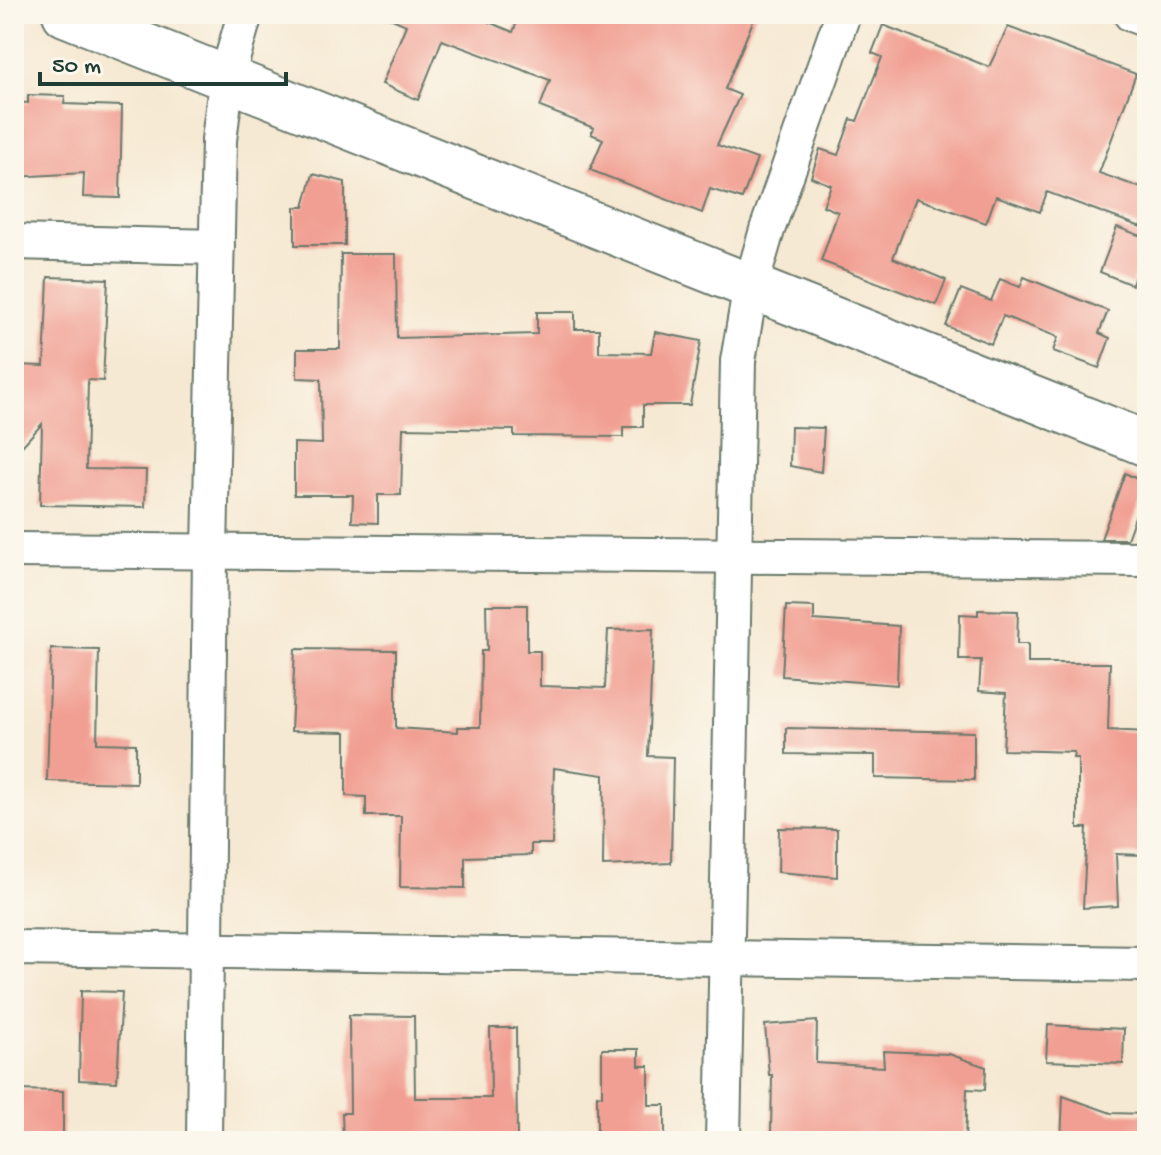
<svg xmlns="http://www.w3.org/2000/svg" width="1161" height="1155" font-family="'Gochi Hand',sans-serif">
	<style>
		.building { fill: #f19f92 }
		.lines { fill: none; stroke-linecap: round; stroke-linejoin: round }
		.street-casing { stroke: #6a796c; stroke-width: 38 }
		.secondary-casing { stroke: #6a796c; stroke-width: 48 }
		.street { stroke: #fff; stroke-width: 34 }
		.secondary { stroke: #fff; stroke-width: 44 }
	</style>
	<rect width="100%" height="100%" fill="#fbf7ec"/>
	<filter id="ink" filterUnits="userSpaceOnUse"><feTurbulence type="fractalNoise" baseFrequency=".0125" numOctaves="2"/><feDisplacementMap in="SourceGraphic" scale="16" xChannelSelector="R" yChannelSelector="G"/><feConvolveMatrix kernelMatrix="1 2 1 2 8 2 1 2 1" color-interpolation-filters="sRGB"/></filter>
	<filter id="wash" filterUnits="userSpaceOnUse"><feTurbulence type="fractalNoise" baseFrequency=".006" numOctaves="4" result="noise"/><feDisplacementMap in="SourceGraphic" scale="32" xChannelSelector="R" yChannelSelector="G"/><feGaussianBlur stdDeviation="1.8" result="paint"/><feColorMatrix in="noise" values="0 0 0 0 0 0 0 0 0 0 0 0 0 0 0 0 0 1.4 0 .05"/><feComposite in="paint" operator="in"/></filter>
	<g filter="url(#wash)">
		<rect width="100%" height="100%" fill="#f6e9d3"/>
		<g id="blocks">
			<g class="building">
				<polygon points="381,14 469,14 513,32 520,14 756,14 725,89 740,95 717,145 757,159 742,199 710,189 702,213 590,170 603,139 591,134 594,128 540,107 550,80 442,40 418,100 382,84 406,25"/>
				<polygon points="883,25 989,67 1008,27 1136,74 1099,173 1147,190 1147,213 1141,227 1047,192 1040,212 996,196 986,223 916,198 893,258 946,280 936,305 821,261 838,212 823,206 831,185 811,177 820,149 838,155 851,119 857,121 882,57 872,53"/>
				<polygon points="28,95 65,96 64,104 122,106 120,198 83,197 84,173 14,177 14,102 28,103"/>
				<polygon points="313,174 345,182 345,245 295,245 295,207 304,207"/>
				<polygon points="1117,227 1147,238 1132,285 1100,272"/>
				<polygon points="341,254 396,254 397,338 537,334 537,312 575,312 575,329 599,329 599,352 651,353 655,332 701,341 690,405 643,405 643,427 623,427 623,437 514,436 514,430 403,428 401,495 378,495 378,523 352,522 353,495 294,495 294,443 322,444 321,379 297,378 297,349 340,349"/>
				<polygon points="48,277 108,279 103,381 88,380 86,469 146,470 145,507 40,505 42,424 14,455 14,365 44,366"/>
				<polygon points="1024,277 1108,311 1099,333 1110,338 1099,368 1053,351 1058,337 1003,316 991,344 946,326 961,289 991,301 1000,279 1020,287"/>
				<polygon points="791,427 824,428 821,472 790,466"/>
				<polygon points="1125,473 1147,484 1127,539 1101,539"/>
				<polygon points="486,605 527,605 527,651 540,651 540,686 605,688 608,630 653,629 648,756 673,757 671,863 603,866 604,775 554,768 552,844 531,844 531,855 465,857 465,888 400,887 401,816 366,816 366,797 346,796 346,732 291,731 295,649 396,650 396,728 458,732 458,727 480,727 481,651 487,651"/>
				<polygon points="786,606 814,607 814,620 899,626 897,685 782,676"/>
				<polygon points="978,610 1018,611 1017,644 1028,644 1028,663 1110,663 1108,730 1147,732 1143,855 1116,854 1118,906 1083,908 1087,828 1078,828 1078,758 1073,758 1074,752 1003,750 1006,693 979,691 981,660 959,660 960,614 978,615"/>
				<polygon points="51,649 99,650 97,743 136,744 136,783 47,781"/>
				<polygon points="786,728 974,732 974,780 875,778 875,755 786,754"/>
				<polygon points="779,828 837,829 837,877 778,872"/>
				<polygon points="81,991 122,992 117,1082 79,1080"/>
				<polygon points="349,1015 414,1016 415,1098 491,1098 490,1028 516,1028 517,1141 343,1141 342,1113 350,1113"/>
				<polygon points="817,1021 816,1063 884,1067 883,1051 949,1054 986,1067 985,1090 967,1089 965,1141 826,1141 827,1134 771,1133 772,1075 769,1075 765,1025"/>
				<polygon points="1048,1025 1124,1029 1123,1064 1046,1061"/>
				<polygon points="602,1049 639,1049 639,1066 649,1066 649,1105 665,1105 665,1139 597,1141 597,1095 602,1096"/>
				<polygon points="14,1090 63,1091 63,1141 14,1141"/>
				<polygon points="1063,1096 1111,1113 1147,1114 1147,1141 1061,1141"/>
			</g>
		</g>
	</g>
	<g filter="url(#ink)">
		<use href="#blocks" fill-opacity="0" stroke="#6a796c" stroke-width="2"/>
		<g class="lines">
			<defs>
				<g id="street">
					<polyline points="1131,14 1147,20"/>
					<polyline points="14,242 217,247"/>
					<polyline points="14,550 1147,559"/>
					<polyline points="14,948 1147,964"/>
					<polyline points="204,1141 210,550 219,140 227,77 245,14"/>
					<polyline points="723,1141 738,361 751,285 767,230 843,14"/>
				</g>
				<polyline id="secondary" points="65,14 1147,444"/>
			</defs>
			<use href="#street" class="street-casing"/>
			<use href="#secondary" class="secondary-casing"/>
			<use href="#street" class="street"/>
			<use href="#secondary" class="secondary"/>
		</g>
	</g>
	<rect width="1161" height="1155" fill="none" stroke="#fbf7ec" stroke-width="48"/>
	<path d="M40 72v12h246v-12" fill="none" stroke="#1f3d34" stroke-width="4"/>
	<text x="52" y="72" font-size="24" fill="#1f3d34" stroke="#fbf7ec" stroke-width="6" paint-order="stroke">50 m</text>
</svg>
